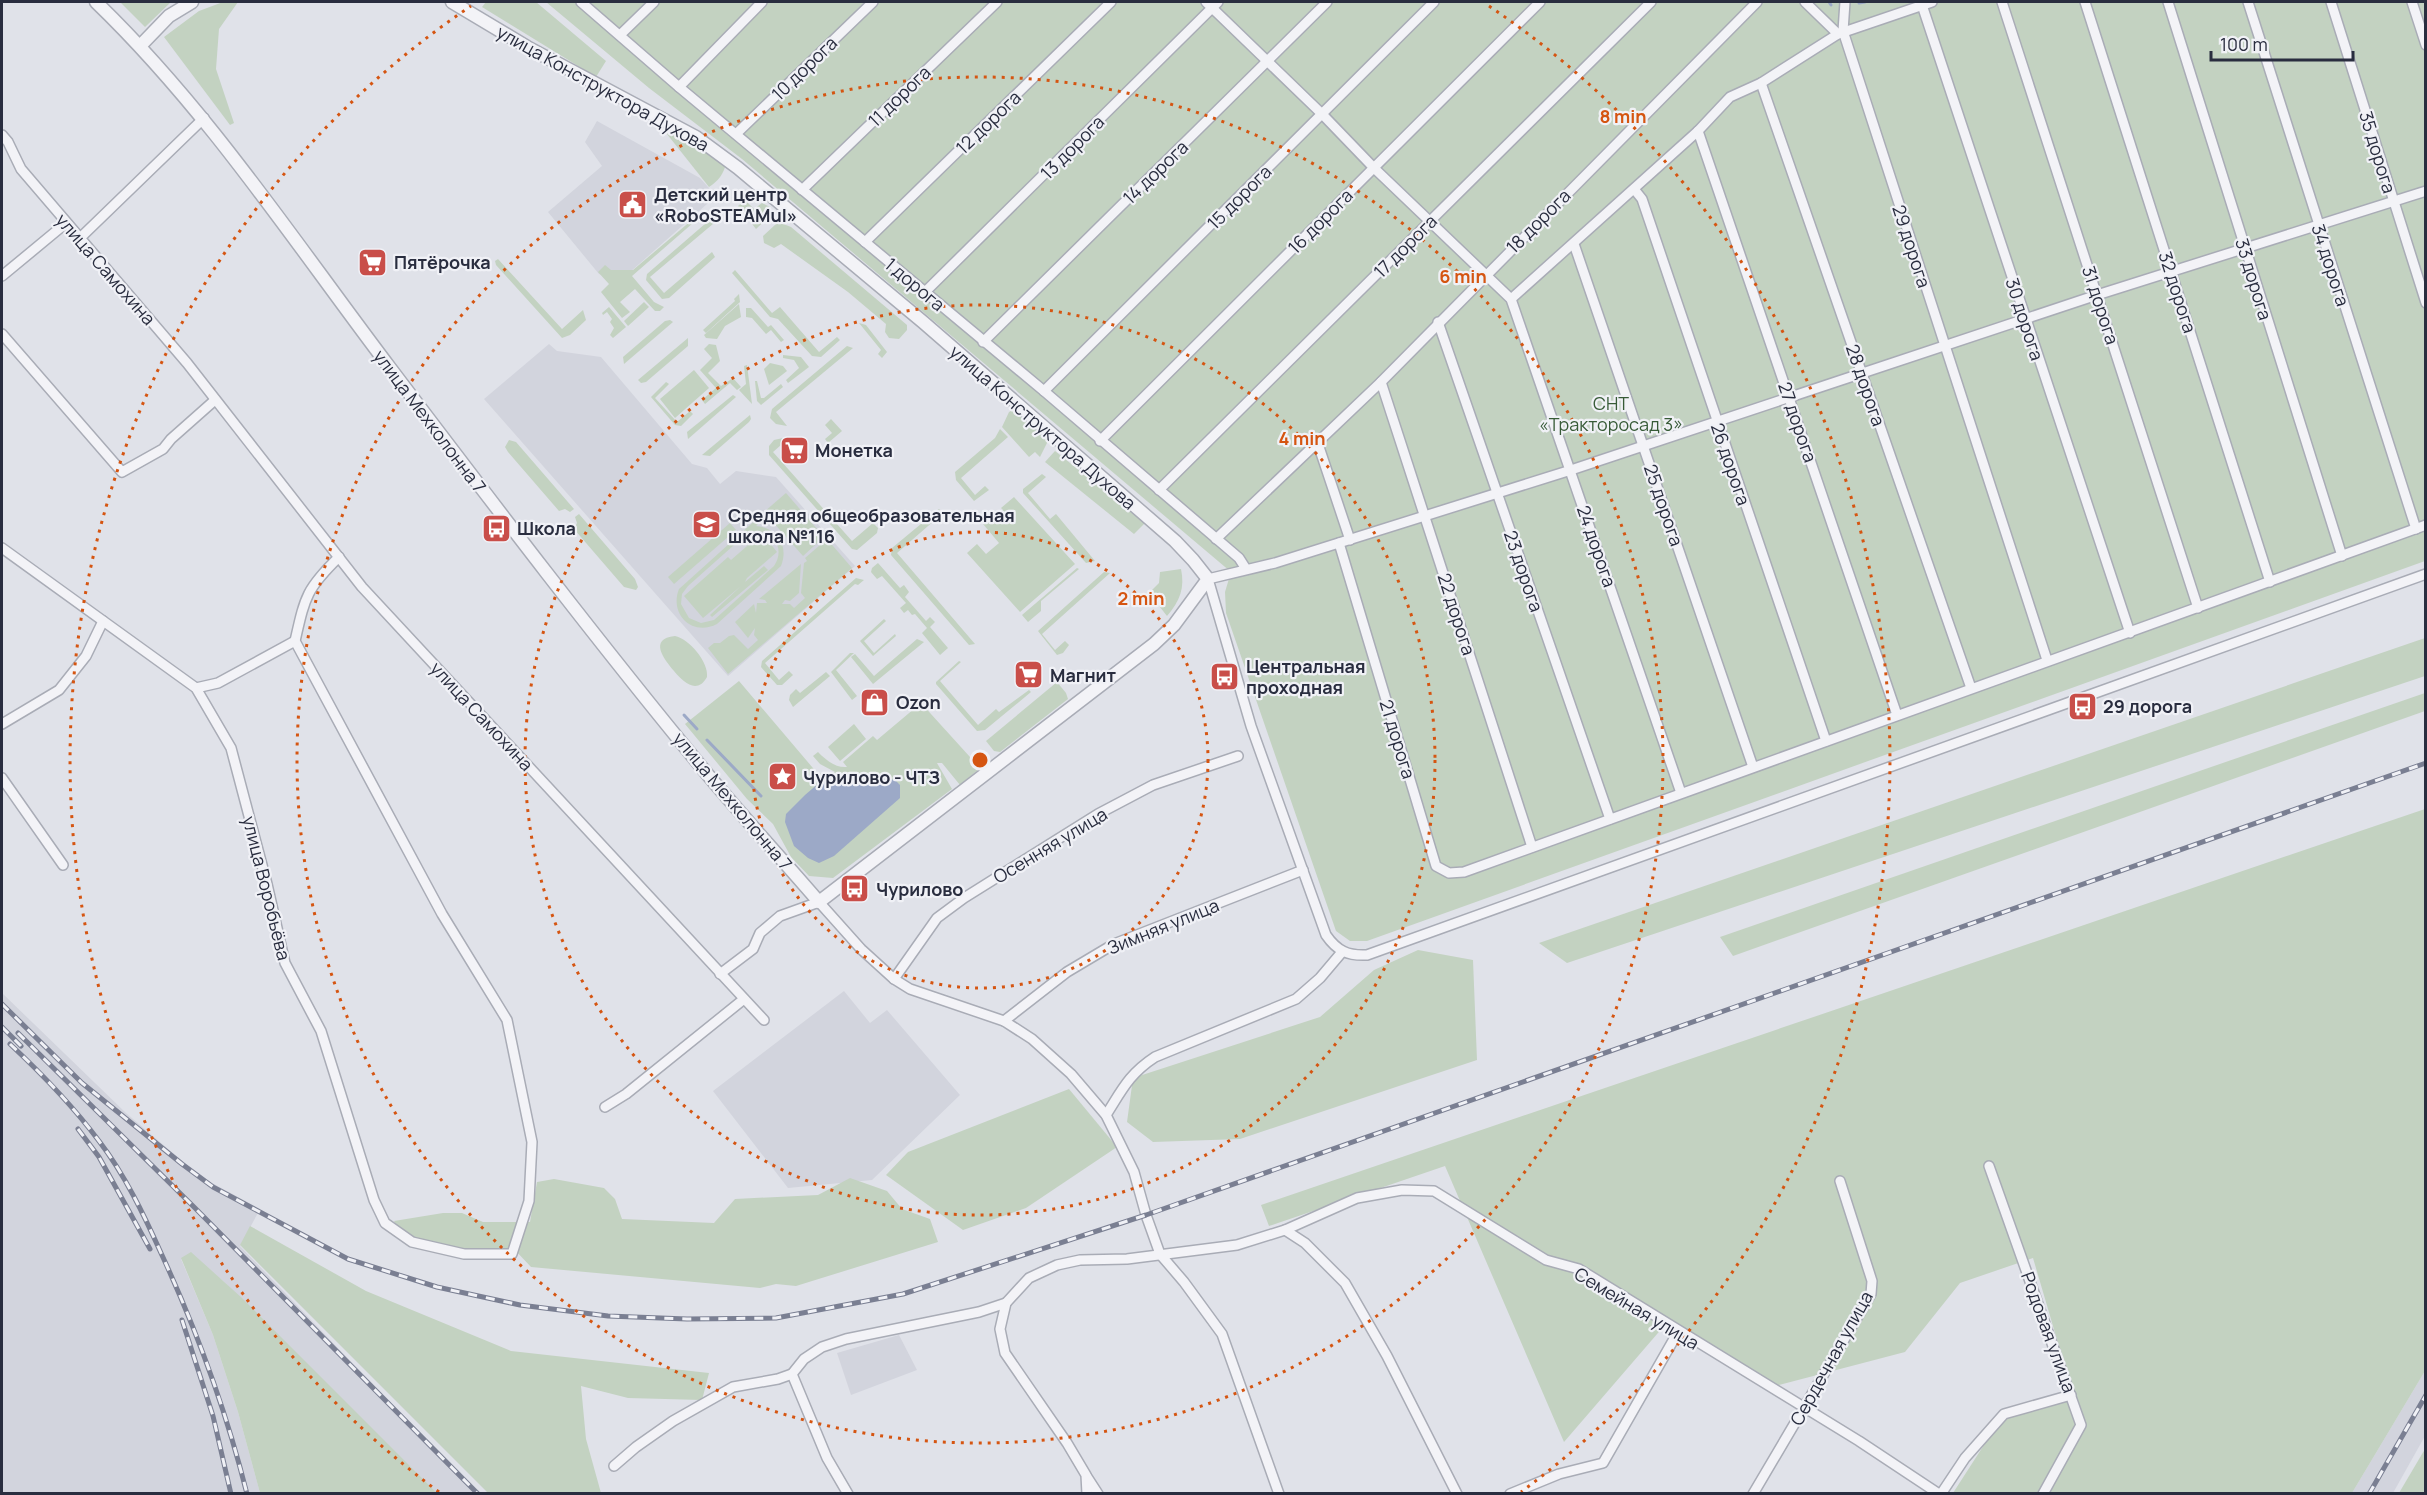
<svg xmlns="http://www.w3.org/2000/svg" width="2427" height="1495" font-family="Manrope,sans-serif">
	<style>
		.built { fill: #d2d4dd }
		.green { fill: #c3d2c1; fill-rule: evenodd }
		.water { fill: #9ca9c7 }
		.lines { fill: none; stroke-linecap: round; stroke-linejoin: round }
		.stream { stroke: #9ca9c7; stroke-width: 3 }
		.minor-casing { stroke: #a9acb6; stroke-width: 12 }
		.tertiary-casing { stroke: #a9acb6; stroke-width: 15 }
		.minor { stroke: #f3f3f7; stroke-width: 9 }
		.tertiary { stroke: #f3f3f7; stroke-width: 12 }
		.rail-casing { stroke: #7a7f92; stroke-width: 5 }
		.rail { stroke: #f0f1f6; stroke-width: 3; stroke-dasharray: 9; stroke-linecap: butt }
		.ring { fill: none; stroke: #d55511; stroke-width: 3; stroke-dasharray: 3 6 }
		.labels { text-anchor: middle; dominant-baseline: central; stroke-width: 4.5; stroke-linejoin: round; paint-order: stroke }
		.street-label { font-size: 18px; fill: #292d3f; stroke: #f0f1f6 }
		.poi-label { font-size: 18px; font-weight: bold; fill: #292d3f; stroke: #f0f1f6; text-anchor: start }
		.park-label { font-size: 18px; fill: #375b37; stroke: #f0f1f6 }
		.centre { fill: #d55511; stroke: #f0f1f6; stroke-width: 3 }
		.ring-label { font-size: 18px; text-anchor: middle; font-weight: bold; fill: #d55511; stroke: #f0f1f6; stroke-width: 4.5; stroke-linejoin: round; paint-order: stroke }
	</style>
	<rect width="100%" height="100%" fill="#e0e2e9"/>
	<g class="built">
		<polygon points="597,121 700,178 716,196 621,280 599,274 548,212 602,166 585,142"/>
		<polygon points="549,344 557,351 601,357 692,464 707,468 720,484 736,471 776,477 855,566 728,676 484,399"/>
		<polygon points="844,991 870,1023 887,1010 960,1095 872,1180 788,1188 713,1091"/>
		<polygon points="2,993 126,1113 201,1177 260,1209 240,1246 409,1422 481,1493 437,1493 222,1280 181,1259 213,1335 238,1412 260,1493 2,1493"/>
		<polygon points="899,1335 917,1370 851,1395 837,1353"/>
		<polygon points="2425,1371 2425,1436 2393,1493 2352,1493"/>
	</g>
	<g class="green">
		<polygon points="120,2 171,2 145,27"/>
		<polygon points="223,2 238,2 219,29 216,69 234,123 230,125 164,37 199,11"/>
		<polygon points="486,2 536,2 606,61 596,77 482,7"/>
		<polygon points="546,2 2425,2 2425,561 1367,941 1350,941 1336,931 1226,613 1225,592 1231,572 742,159 649,88"/>
		<path d="M 659,124 L 726,163 C 724,174 718,181 709,187 Z"/>
		<polygon points="745,200 754,209 762,203 770,207 771,215 756,229 738,206"/>
		<polygon points="699,214 701,216 632,276 654,302 664,307 660,311 655,311 635,289 620,302 630,312 622,318 601,292 609,284 598,272 605,265 611,270 633,270"/>
		<polygon points="713,217 720,218 650,277 664,293 712,252 715,257 669,298 662,299 646,280 647,274"/>
		<polygon points="781,223 791,227 907,325 907,330 899,339 889,338 885,332 886,324 848,292 781,244 774,248 764,243 763,236 776,224"/>
		<polygon points="498,259 562,329 583,310 586,320 570,335 562,338 496,265 495,261"/>
		<polygon points="735,270 772,313 780,307 819,352 837,337 840,340 821,357 812,356 778,319 770,317 732,273"/>
		<polygon points="739,294 740,302 706,333 703,330 735,301 734,299"/>
		<polygon points="644,302 649,307 628,326 624,321"/>
		<polygon points="739,304 741,317 725,326 717,339 706,338 704,335"/>
		<polygon points="609,307 626,327 613,338 610,335 614,328 610,322 612,319 607,312 603,315 602,313"/>
		<polygon points="746,308 751,308 768,327 771,325 784,340 781,342 771,330 766,334 752,318 746,317"/>
		<polygon points="670,320 673,322 624,364 623,357 665,321"/>
		<polygon points="859,323 866,325 887,352 882,358 878,354 881,350"/>
		<polygon points="688,338 688,346 646,382 641,383 638,380"/>
		<polygon points="709,344 716,345 720,361 708,373 721,386 733,378 741,387 737,390 730,383 705,404 702,400 716,388 700,370 712,358 704,349"/>
		<polygon points="847,346 853,348 776,412 787,426 776,424 770,418 772,409"/>
		<polygon points="783,355 801,357 809,367 788,383 786,380 799,368 794,360 783,358"/>
		<polygon points="770,363 783,366 787,371 769,385 764,369"/>
		<polygon points="747,365 752,404 739,390 746,384 744,366"/>
		<polygon points="694,370 709,388 675,418 660,399"/>
		<polygon points="755,381 757,381 761,398 764,398 781,384 783,387 761,405 757,401"/>
		<polygon points="666,382 669,384 655,398 677,422 690,411 693,414 681,426 675,425 651,397"/>
		<polygon points="733,395 736,397 688,439 687,432"/>
		<polygon points="1013,410 1048,441 1040,457 1035,452 1029,457 1002,427 1009,412"/>
		<polygon points="750,415 751,419 749,422 710,456 702,455"/>
		<polygon points="831,419 842,431 828,443 825,439 832,433 825,425"/>
		<polygon points="1000,429 1008,437 961,478 975,495 985,486 989,490 974,501 956,480 955,472 995,438"/>
		<polygon points="783,438 789,438 773,452 852,541 873,523 878,528 877,533 857,550 852,549 769,455 769,446 774,440"/>
		<polygon points="509,440 516,442 574,509 570,512 565,509 559,511 508,452 505,447"/>
		<polygon points="1055,451 1145,523 1134,534 1045,462"/>
		<polygon points="1042,474 1046,477 1028,493 1050,519 1056,514 1095,561 1086,563 1023,493 1023,489"/>
		<polygon points="786,493 824,537 803,556 764,512"/>
		<polygon points="1014,497 1075,564 1020,612 967,553 977,544 986,554 999,543 983,524 993,515 995,517 1003,510 1001,508"/>
		<polygon points="939,509 943,513 897,553 975,644 969,645 891,555 892,548"/>
		<polygon points="579,514 635,579 638,587 636,590 624,587 574,529 577,523 575,517"/>
		<path d="M 760,516 L 763,520 L 756,526 C 778,528 789,546 781,566 L 717,624 C 692,637 669,614 679,589 ZM 759,531 C 777,535 784,551 774,566 L 714,620 L 701,623 L 689,618 L 681,604 L 682,594 L 688,586 L 743,537 Z"/>
		<polygon points="730,523 736,530 674,584 668,577"/>
		<polygon points="762,533 777,552 747,578 745,582 764,566 768,570 712,617 710,615 741,586 703,618 684,596 728,557 731,560"/>
		<polygon points="827,539 852,568 728,674 708,648 714,643 720,643 729,636 734,635 748,649 758,640 754,635 755,628 748,638 735,622 754,604 756,613 757,603 767,603 765,600 759,599 801,564 799,593 790,601 785,600 782,604 790,604 794,608 805,598 801,593 804,563 807,561 805,558"/>
		<polygon points="878,563 900,588 904,585 909,592 905,597 926,621 930,617 935,622 930,627 948,648 940,655 922,633 927,628 915,614 912,615 908,610 904,613 900,608 906,603 882,576 877,579 871,572 872,568"/>
		<polygon points="1077,568 1079,569 1041,601 1041,611 1028,622 1022,615"/>
		<path d="M 1181,569 C 1185,588 1180,601 1167,616 L 1149,593 L 1159,583 L 1160,572 Z"/>
		<polygon points="1104,572 1110,573 1042,634 1055,650 1065,641 1069,645 1063,653 1057,655 1038,631"/>
		<polygon points="856,578 864,580 858,585 855,584 765,663 779,680 789,671 793,675 782,685 777,685 761,667 762,661"/>
		<polygon points="884,619 886,621 864,641 874,653 895,634 896,636 873,656 860,641"/>
		<path d="M 675,636 C 689,639 709,662 707,677 C 697,695 683,682 674,671 C 664,659 648,639 675,636 Z"/>
		<polygon points="2425,638 2425,676 1567,963 1539,943"/>
		<polygon points="917,639 924,642 873,684 851,657 855,654 874,676"/>
		<polygon points="850,653 854,653 836,670 857,696 852,700 831,672"/>
		<polygon points="959,661 961,662 940,681 978,725 996,709 999,712 1029,690 1031,692 985,730 977,731 936,684 936,682"/>
		<polygon points="826,672 830,676 793,707 789,700 790,695 796,689 800,693"/>
		<path d="M 739,681 L 818,774 L 835,772 L 820,764 L 813,756 L 818,752 C 826,760 835,768 847,767 L 843,762 L 873,736 L 877,740 L 921,703 L 970,757 L 980,751 L 985,759 L 985,764 L 960,785 L 942,763 L 937,763 L 952,789 L 833,878 L 809,876 L 791,857 L 773,824 L 747,799 L 685,724 Z"/>
		<polygon points="1057,682 1066,693 1068,699 1000,752 994,751 986,741"/>
		<polygon points="2425,693 2425,711 1733,956 1720,937"/>
		<polygon points="854,724 866,739 840,761 828,747"/>
		<polygon points="2425,809 2425,1371 2352,1493 1953,1493 2004,1414 2073,1394 2033,1258 1960,1283 1905,1352 1775,1386 1670,1319 1564,1442 1445,1166 1269,1226 1261,1205"/>
		<polygon points="1418,950 1473,960 1477,1060 1240,1139 1153,1142 1127,1122 1133,1078 1320,1017 1374,970"/>
		<polygon points="1069,1089 1117,1147 1026,1208 963,1230 886,1175 908,1152"/>
		<polygon points="850,1178 887,1191 902,1209 930,1219 938,1242 796,1286 776,1284 760,1288 531,1267 514,1249 483,1257 437,1248 400,1233 394,1221 443,1213 462,1213 483,1222 530,1222 537,1182 554,1179 604,1188 615,1199 622,1219 714,1223 735,1199 818,1195"/>
		<polygon points="250,1226 366,1291 511,1351 709,1373 702,1400 628,1398 581,1386 586,1439 601,1493 488,1493 240,1245"/>
		<polygon points="191,1252 242,1298 437,1493 260,1493 238,1412 213,1335 181,1258"/>
		<polygon points="2425,1449 2425,1493 2399,1493"/>
	</g>
	<polygon class="water" points="888,779 895,780 900,785 900,798 834,856 819,863 808,858 794,846 785,822 786,814 805,795 819,783 827,781"/>
	<g class="lines">
		<g class="stream">
			<polyline points="1829,2 1831,5"/>
			<polyline points="1859,3 1865,2"/>
			<polyline points="684,715 697,729"/>
			<polyline points="707,740 761,796"/>
		</g>
		<defs>
			<g id="minor">
				<polyline points="581,2 679,87 1044,391 1239,558 1246,569"/>
				<polyline points="1206,2 1322,114 1374,168 1511,299 1681,793"/>
				<polyline points="1805,2 1838,34 1932,2"/>
				<polyline points="1845,2 1843,31 2047,660"/>
				<polyline points="2002,2 2198,608"/>
				<polyline points="2085,2 2270,582"/>
				<polyline points="2168,2 2342,556"/>
				<polyline points="2248,2 2416,529"/>
				<polyline points="2331,2 2426,303"/>
				<polyline points="2412,2 2426,45"/>
				<polyline points="1922,5 2130,633"/>
				<polyline points="620,35 654,2"/>
				<polyline points="1761,83 1971,688"/>
				<polyline points="679,87 762,2"/>
				<polyline points="1698,131 1897,715"/>
				<polyline points="736,134 873,2"/>
				<polyline points="2,135 8,142 21,169 187,363 362,587 764,1020"/>
				<polyline points="1634,189 1642,199 1826,741"/>
				<polyline points="802,190 997,2"/>
				<path d="M 2426,191 L 2097,295 L 1571,470 L 1275,563 L 1208,579 L 1251,726 L 1326,935 C 1337,951 1348,956 1367,955 L 2426,574"/>
				<polyline points="79,239 204,118"/>
				<polyline points="865,242 1111,2"/>
				<polyline points="1574,244 1753,767"/>
				<polyline points="2,276 66,223"/>
				<polyline points="925,292 1218,2"/>
				<polyline points="1511,299 1698,131 1730,97 1761,83 1838,34"/>
				<polyline points="1438,322 1610,819"/>
				<polyline points="2,334 122,472 163,449 171,439 215,400"/>
				<polyline points="983,342 1327,2"/>
				<polyline points="1381,382 1532,847"/>
				<polyline points="1044,391 1434,2"/>
				<polyline points="1100,441 1540,2"/>
				<polyline points="1317,441 1350,540"/>
				<polyline points="1159,490 1651,2"/>
				<polyline points="1216,539 1381,382 1757,2"/>
				<path d="M 1339,543 L 1436,866 L 1449,873 L 1464,872 C 1784,756 2105,641 2426,525"/>
				<path d="M 2,548 L 196,688 L 231,748 L 267,884 L 285,963 L 321,1031 L 374,1200 L 385,1223 L 412,1242 L 464,1254 L 512,1254 L 529,1201 L 532,1142 L 507,1020 L 442,914 L 295,641 C 305,597 306,589 339,557"/>
				<polyline points="196,688 218,683 295,641"/>
				<polyline points="2,724 59,690 86,656 103,621"/>
				<polyline points="2,778 63,865"/>
				<polyline points="720,974 753,949 760,933 780,916 819,902 861,949 894,979 910,989 1004,1021 1032,1039 1071,1074 1106,1115 1134,1172 1146,1215 1160,1254 1184,1282 1222,1334 1279,1494"/>
				<polyline points="894,979 937,918 964,898 1098,814 1153,785 1238,756"/>
				<polyline points="1004,1021 1067,972 1114,944 1303,870"/>
				<polyline points="605,1107 626,1094 744,999"/>
				<path d="M 1106,1115 C 1122,1090 1129,1074 1155,1057 L 1296,999 L 1320,978 L 1342,952"/>
				<polyline points="1989,1166 2081,1425 2043,1494"/>
				<polyline points="1285,1230 1357,1198 1402,1190 1434,1191 1546,1260 1579,1269 1859,1441 1939,1494"/>
				<polyline points="614,1466 636,1447 673,1421 733,1387 778,1379 792,1374"/>
				<polyline points="1087,1477 1098,1494"/>
				<polyline points="848,1494 827,1458 792,1374 804,1359 822,1347 846,1339 979,1312 1006,1303"/>
				<polyline points="1087,1494 1086,1475 1067,1443 1005,1353 1000,1329 1006,1303 1029,1278 1057,1265 1080,1260 1127,1259 1237,1245 1285,1230 1305,1243 1345,1283 1387,1356 1457,1494"/>
				<polyline points="1510,1494 1559,1474 1603,1463 1678,1332"/>
				<polyline points="1753,1494 1871,1294 1872,1281 1840,1181"/>
				<polyline points="1941,1494 1965,1458 2004,1414 2071,1395"/>
			</g>
			<g id="tertiary">
				<path d="M 96,2 C 209,111 295,243 390,368 C 494,505 598,642 708,775 C 744,818 782,859 819,902 L 1154,644 L 1174,625 L 1208,579 L 1193,560 L 1175,541 L 923,322 L 738,168 L 696,137 L 527,47 L 452,2"/>
				<polyline points="141,45 169,16 192,2"/>
			</g>
		</defs>
		<use href="#minor" class="minor-casing"/>
		<use href="#tertiary" class="tertiary-casing"/>
		<use href="#minor" class="minor"/>
		<use href="#tertiary" class="tertiary"/>
		<defs>
			<g id="rail">
				<polyline points="2,1004 82,1083 182,1164 213,1187 348,1259 437,1287 520,1305 608,1316 687,1319 776,1318 903,1294 1146,1215 2426,763"/>
				<polyline points="2,1027 21,1046"/>
				<polyline points="18,1033 195,1208 478,1494"/>
				<path d="M 10,1044 C 42,1074 73,1106 99,1141 C 125,1175 144,1215 161,1253 C 197,1331 226,1410 247,1494"/>
				<polyline points="78,1129 99,1157 150,1249"/>
				<polyline points="182,1320 213,1416 231,1494"/>
				<polyline points="2369,1494 2426,1395"/>
			</g>
		</defs>
		<use href="#rail" class="rail-casing"/>
		<use href="#rail" class="rail"/>
	</g>
	<g class="ring">
		<circle cx="980" cy="760" r="228"/>
		<circle cx="980" cy="760" r="455"/>
		<circle cx="980" cy="760" r="683"/>
		<path d="M439 1492A910 910 0 0 1 471 6M1489 6A910 910 0 0 1 1521 1492"/>
	</g>
	<defs>
		<symbol id="civic-square" viewBox="-11 -11 22 22"><rect x="-9" y="-9" width="18" height="18" rx="4" fill="#c94e49" stroke="#f0f1f6"/><path d="M-.6-6.5H3V-4.5H.6V-3L4-1V1h2V6H-6V1h2V-1L-.6-3ZM-1.2 2.5V6h2.4V2.5Z" fill="#fff"/></symbol>
		<symbol id="supermarket-square" viewBox="-11 -11 22 22"><rect x="-9" y="-9" width="18" height="18" rx="4" fill="#c94e49" stroke="#f0f1f6"/><path d="M-6-5.5h2.5l.6 2H6L4.5 2H-2.5L-4.4-4H-6ZM-1.5 3.2a1.3 1.3 0 1 0 .1 0ZM3 3.2a1.3 1.3 0 1 0 .1 0Z" fill="#fff"/></symbol>
		<symbol id="school-square" viewBox="-11 -11 22 22"><rect x="-9" y="-9" width="18" height="18" rx="4" fill="#c94e49" stroke="#f0f1f6"/><path d="M0-5L7-2L0 1L-7-2ZM-4 1L0 2.5L4 1V4Q0 6-4 4Z" fill="#fff"/></symbol>
		<symbol id="bus-square" viewBox="-11 -11 22 22"><rect x="-9" y="-9" width="18" height="18" rx="4" fill="#c94e49" stroke="#f0f1f6"/><path d="M-5-6H5V4H4V6H2V4H-2V6H-4V4H-5ZM-3.5-4V0h7V-4ZM-3.5 1.2v1.5H-2V1.2ZM2 1.2v1.5H3.5V1.2Z" fill="#fff"/></symbol>
		<symbol id="shop-square" viewBox="-11 -11 22 22"><rect x="-9" y="-9" width="18" height="18" rx="4" fill="#c94e49" stroke="#f0f1f6"/><path d="M-5-2.5h2.3a2.7 3.5 0 0 1 5.4 0H5L5.5 6h-11ZM-1.5-2.5h3a1.5 2.3 0 0 0-3 0Z" fill="#fff"/></symbol>
		<symbol id="sight-square" viewBox="-11 -11 22 22"><rect x="-9" y="-9" width="18" height="18" rx="4" fill="#c94e49" stroke="#f0f1f6"/><path d="M0-6L1.8-2.2L6-1.7L2.9 1.2L3.7 5.4L0 3.3L-3.7 5.4L-2.9 1.2L-6-1.7L-1.8-2.2Z" fill="#fff"/></symbol>
	</defs>
	<g fill-rule="evenodd">
		<use href="#civic-square" x="616" y="188" width="33" height="33"/>
		<use href="#supermarket-square" x="356" y="246" width="33" height="33"/>
		<use href="#supermarket-square" x="778" y="434" width="33" height="33"/>
		<use href="#school-square" x="690" y="508" width="33" height="33"/>
		<use href="#bus-square" x="480" y="512" width="33" height="33"/>
		<use href="#supermarket-square" x="1012" y="658" width="33" height="33"/>
		<use href="#bus-square" x="1208" y="660" width="33" height="33"/>
		<use href="#shop-square" x="858" y="686" width="33" height="33"/>
		<use href="#bus-square" x="2066" y="690" width="33" height="33"/>
		<use href="#sight-square" x="766" y="760" width="33" height="33"/>
		<use href="#bus-square" x="838" y="872" width="33" height="33"/>
	</g>
	<g class="labels">
		<g class="street-label">
			<text transform="translate(804 68) rotate(-44)">10 дорога</text>
			<text transform="translate(603 88) rotate(29)">улица Конструктора Духова</text>
			<text transform="translate(899 96) rotate(-44)">11 дорога</text>
			<text transform="translate(988 122) rotate(-44)">12 дорога</text>
			<text transform="translate(1072 147) rotate(-45)">13 дорога</text>
			<text transform="translate(2378 152) rotate(73)">35 дорога</text>
			<text transform="translate(1155 172) rotate(-44)">14 дорога</text>
			<text transform="translate(1239 197) rotate(-45)">15 дорога</text>
			<text transform="translate(1320 221) rotate(-45)">16 дорога</text>
			<text transform="translate(1538 221) rotate(-45)">18 дорога</text>
			<text transform="translate(1405 246) rotate(-45)">17 дорога</text>
			<text transform="translate(1912 246) rotate(72)">29 дорога</text>
			<text transform="translate(2331 265) rotate(72)">34 дорога</text>
			<text transform="translate(106 269) rotate(49)">улица Самохина</text>
			<text transform="translate(2254 279) rotate(73)">33 дорога</text>
			<text transform="translate(915 284) rotate(40)">1 дорога</text>
			<text transform="translate(2178 292) rotate(72)">32 дорога</text>
			<text transform="translate(2101 305) rotate(72)">31 дорога</text>
			<text transform="translate(2025 319) rotate(72)">30 дорога</text>
			<text transform="translate(1866 385) rotate(71)">28 дорога</text>
			<text transform="translate(430 421) rotate(53)">улица Мехколонна 7</text>
			<text transform="translate(1798 422) rotate(71)">27 дорога</text>
			<text transform="translate(1043 427) rotate(41)">улица Конструктора Духова</text>
			<text transform="translate(1731 464) rotate(71)">26 дорога</text>
			<text transform="translate(1664 505) rotate(71)">25 дорога</text>
			<text transform="translate(1597 546) rotate(71)">24 дорога</text>
			<text transform="translate(1524 571) rotate(71)">23 дорога</text>
			<text transform="translate(1457 614) rotate(72)">22 дорога</text>
			<text transform="translate(482 716) rotate(47)">улица Самохина</text>
			<text transform="translate(1398 739) rotate(73)">21 дорога</text>
			<text transform="translate(733 801) rotate(50)">улица Мехколонна 7</text>
			<text transform="translate(1050 845) rotate(-31)">Осенняя улица</text>
			<text transform="translate(267 888) rotate(76)">улица Воробьёва</text>
			<text transform="translate(1163 926) rotate(-22)">Зимняя улица</text>
			<text transform="translate(1637 1308) rotate(31)">Семейная улица</text>
			<text transform="translate(2049 1332) rotate(70)">Родовая улица</text>
			<text transform="translate(1831 1358) rotate(-61)">Сердечная улица</text>
		</g>
		<g class="poi-label">
			<text x="654" y="194">Детский центр<tspan x="654" dy="21">«RoboSTEAMul»</tspan></text>
			<text x="394" y="262">Пятёрочка</text>
			<text x="815" y="450">Монетка</text>
			<text x="728" y="515">Средняя общеобразовательная<tspan x="728" dy="21">школа №116</tspan></text>
			<text x="517" y="528">Школа</text>
			<text x="1246" y="666">Центральная<tspan x="1246" dy="21">проходная</tspan></text>
			<text x="1050" y="675">Магнит</text>
			<text x="896" y="702">Ozon</text>
			<text x="2103" y="706">29 дорога</text>
			<text x="803" y="777">Чурилово - ЧТЗ</text>
			<text x="876" y="889">Чурилово</text>
		</g>
		<g class="park-label">
			<text x="1611" y="403">СНТ<tspan x="1611" dy="21">«Тракторосад 3»</tspan></text>
		</g>
	</g>
	<circle cx="980" cy="760" r="9" class="centre"/>
	<g class="ring-label">
		<text x="1623" y="123">8 min</text>
		<text x="1463" y="283">6 min</text>
		<text x="1302" y="445">4 min</text>
		<text x="1141" y="605">2 min</text>
	</g>
	<rect width="2427" height="1495" fill="none" stroke="#292d3f" stroke-width="6"/>
	<path d="M2211 51v9h142v-9" fill="none" stroke="#292d3f" stroke-width="3"/>
	<text x="2220" y="51" font-size="18" fill="#292d3f" stroke="#f0f1f6" stroke-width="4.5" paint-order="stroke">100 m</text>
</svg>
